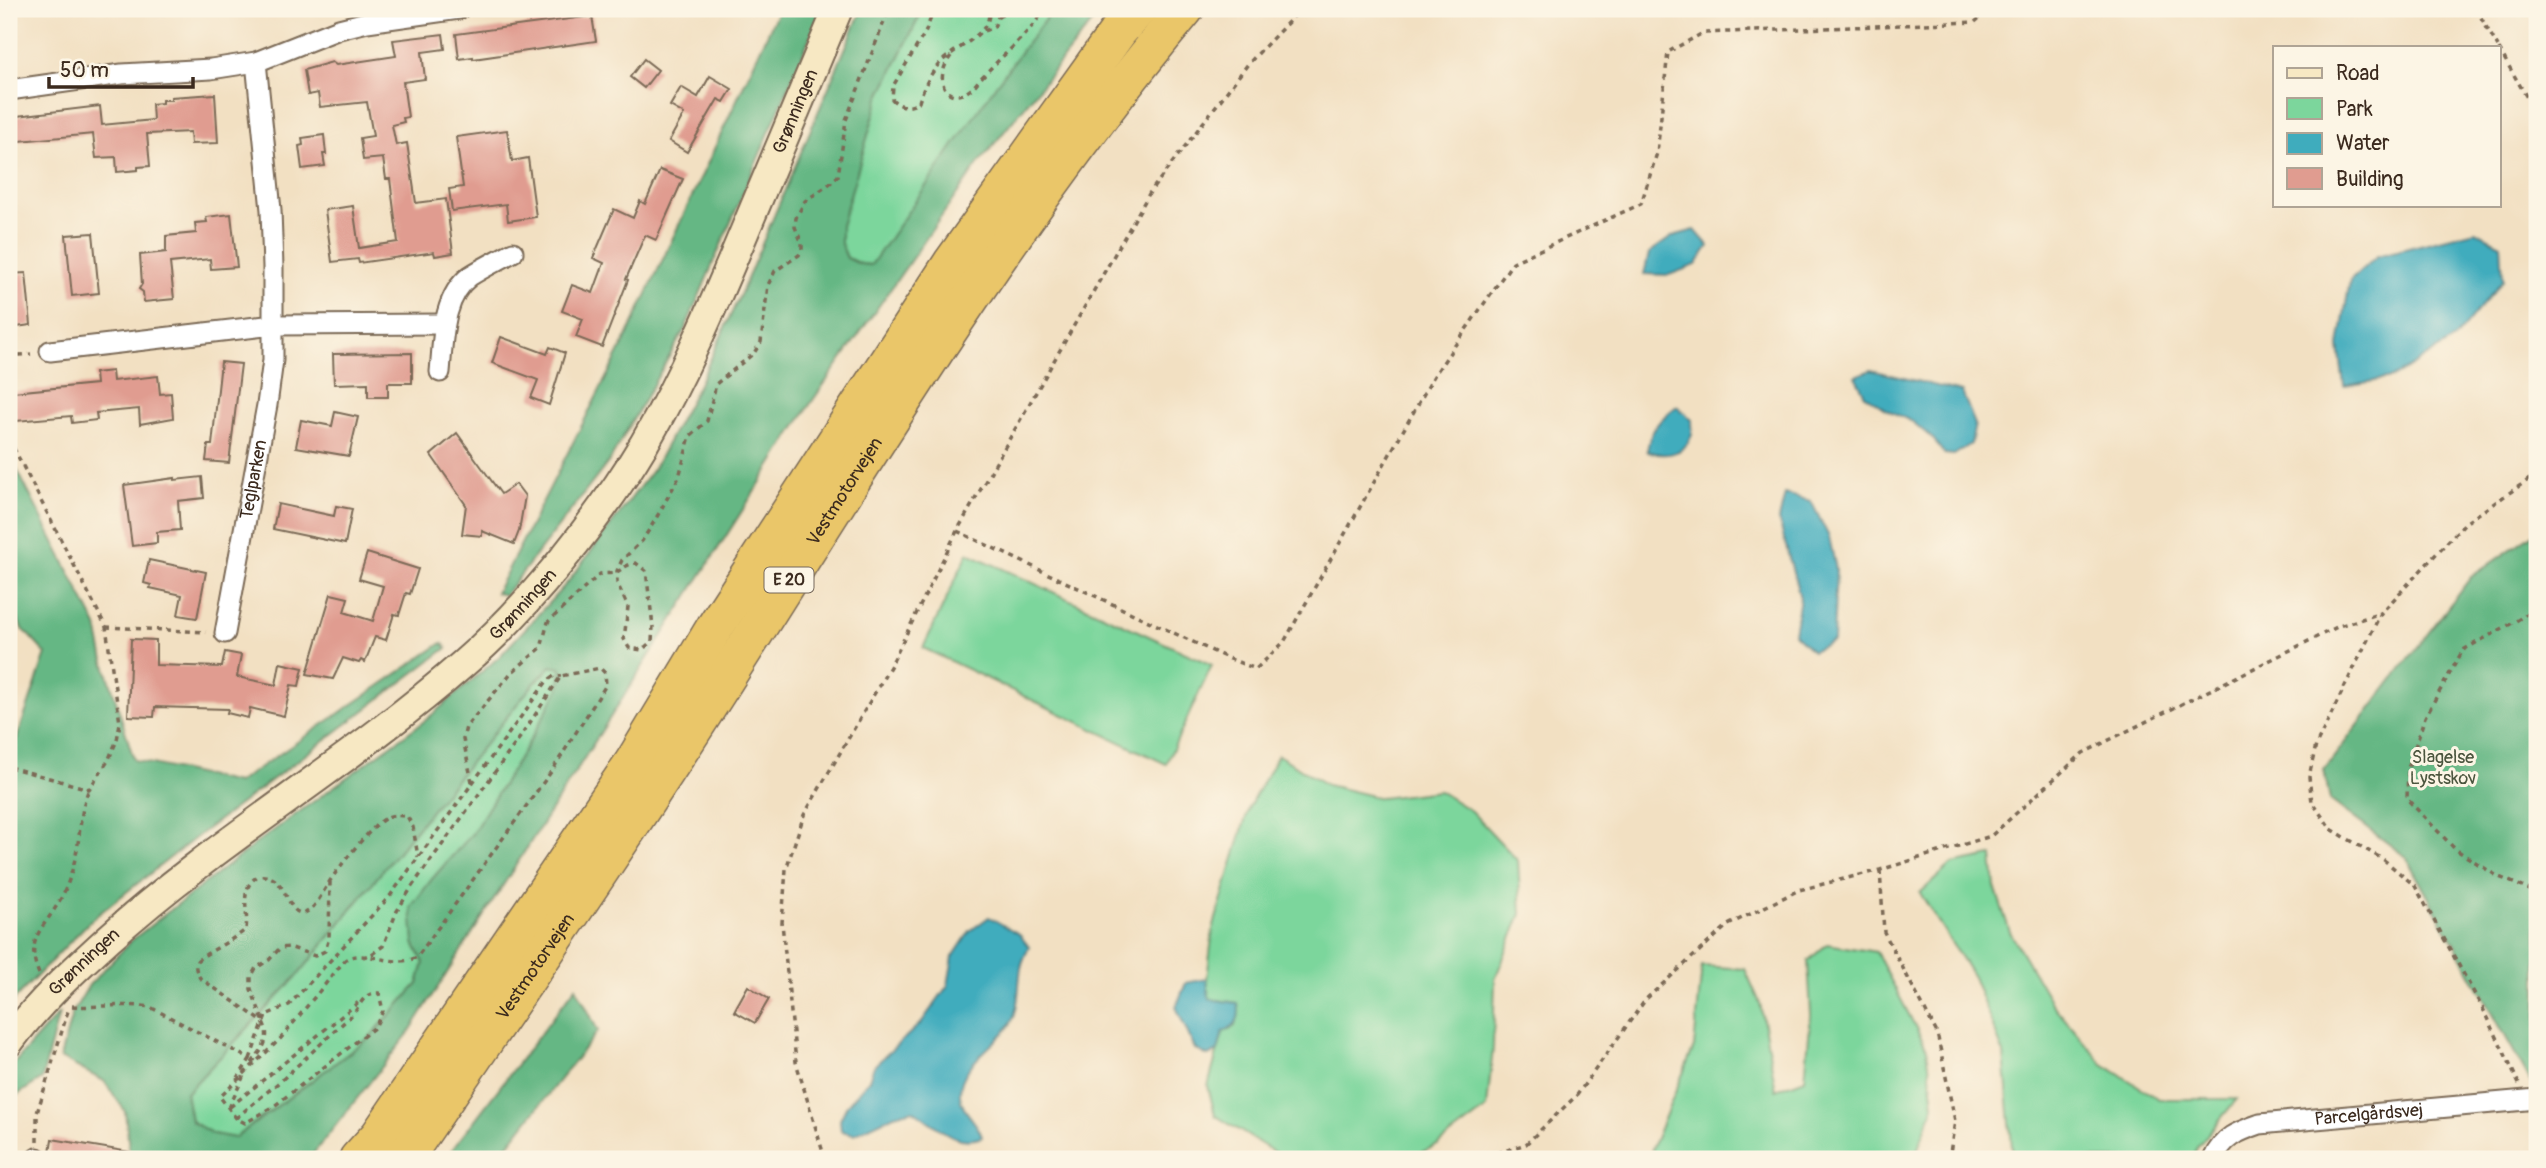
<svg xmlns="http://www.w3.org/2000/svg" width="2546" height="1168" font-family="Pangolin,sans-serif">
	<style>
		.green { fill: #7cd69c; stroke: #5c805d; stroke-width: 2 }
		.forest { fill: #65b784; stroke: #507051; stroke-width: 2; fill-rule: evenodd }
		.water { fill: #3facbd; stroke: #3d6b6e; stroke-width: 2 }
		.building { fill: #e09c90 }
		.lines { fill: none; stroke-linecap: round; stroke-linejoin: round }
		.minor-casing { stroke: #7b6a57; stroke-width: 23 }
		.secondary-casing { stroke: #7b6a57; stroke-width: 32 }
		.motorway-casing { stroke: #7b6a57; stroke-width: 40 }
		.path { stroke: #7b6a57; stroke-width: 3.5; stroke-dasharray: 5 5; stroke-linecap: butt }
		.minor { stroke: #fff; stroke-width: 19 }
		.secondary { stroke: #f7e8c3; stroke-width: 28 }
		.motorway { stroke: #eac669; stroke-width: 37 }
		.labels { text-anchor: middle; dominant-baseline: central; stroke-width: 6; stroke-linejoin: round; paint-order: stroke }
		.shield { fill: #fcf5e5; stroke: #75675a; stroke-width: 2 }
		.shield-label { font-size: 16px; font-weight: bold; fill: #3b2a1e }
		.street-label { font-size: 18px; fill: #3b2a1e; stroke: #fcf5e5 }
		.park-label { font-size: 18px; fill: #4b553e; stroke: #fcf5e5 }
	</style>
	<rect width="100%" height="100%" fill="#fcf5e5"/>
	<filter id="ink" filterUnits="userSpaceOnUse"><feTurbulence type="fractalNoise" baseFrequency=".0143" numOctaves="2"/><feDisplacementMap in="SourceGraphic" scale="14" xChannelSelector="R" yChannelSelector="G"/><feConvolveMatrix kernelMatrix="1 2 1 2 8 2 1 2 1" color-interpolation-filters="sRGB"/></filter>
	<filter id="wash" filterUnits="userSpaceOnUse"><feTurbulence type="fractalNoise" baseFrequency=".00686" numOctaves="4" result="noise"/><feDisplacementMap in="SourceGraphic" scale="28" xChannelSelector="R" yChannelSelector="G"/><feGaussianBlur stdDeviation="1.57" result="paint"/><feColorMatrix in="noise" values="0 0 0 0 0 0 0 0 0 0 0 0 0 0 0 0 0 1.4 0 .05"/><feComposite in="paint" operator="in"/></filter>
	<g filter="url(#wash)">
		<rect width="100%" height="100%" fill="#f2e0c2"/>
		<g class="green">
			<polygon points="923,9 1053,9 996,85 872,265 860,264 847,258 841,244 840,226 879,98"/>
			<polygon points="968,553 1212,665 1166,764 923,648"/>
			<polygon points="551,666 561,668 560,687 528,744 472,834 432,879 414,943 424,963 418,984 369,1038 234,1138 213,1134 191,1121 186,1093 299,974 531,687"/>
			<polygon points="1278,755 1327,785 1381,798 1439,791 1471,811 1518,861 1521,914 1495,979 1493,1047 1487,1108 1438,1145 1406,1159 1285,1159 1215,1115 1208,1086 1223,1032 1235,1026 1237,1003 1209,999 1207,979 1213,929 1249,807"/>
			<polygon points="1992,856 1995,887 2010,932 2052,1004 2103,1064 2159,1099 2237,1099 2197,1147 2193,1159 2013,1159 2004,1054 1973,977 1920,893 1952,864"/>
			<polygon points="1827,944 1876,952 1927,1049 1934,1106 1914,1159 1651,1159 1652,1148 1694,1047 1702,966 1745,969 1760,1003 1776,1090 1805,1079 1811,1014 1808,961"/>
		</g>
		<g class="forest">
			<polygon points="779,9 822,9 685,329 610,460 505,595 496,593 625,341"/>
			<path d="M 862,9 L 923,9 L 879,98 L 841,226 L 841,244 L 847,258 L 860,264 L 871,265 L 996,85 L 1053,9 L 1103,9 L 978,164 L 811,403 L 408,1034 L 309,1159 L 130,1159 L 125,1111 L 104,1081 L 60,1058 L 72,1014 L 89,985 L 132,940 L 259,841 L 427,719 L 500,656 L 567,583 L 654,468 L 699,384 L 745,284 ZM 551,666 L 561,668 L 560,687 L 528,744 L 472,834 L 432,879 L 411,907 L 414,943 L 424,963 L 418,984 L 369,1038 L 235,1138 L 213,1134 L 191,1121 L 186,1093 L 299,974 L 531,687 Z"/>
			<polygon points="9,454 97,626 104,661 134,760 237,783 442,643 447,648 203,832 91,920 9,1005 9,770 16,741 46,654 21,627 9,592"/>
			<polygon points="2537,531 2537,1088 2534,1088 2406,857 2330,800 2324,770 2471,577"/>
			<polygon points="576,987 598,1031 497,1159 445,1159"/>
			<polygon points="59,1013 42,1079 9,1100 9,1069"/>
		</g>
		<g class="water">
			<polygon points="1695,230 1709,246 1696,265 1669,275 1644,274 1649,253 1673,236"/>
			<polygon points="2475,231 2501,244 2503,280 2454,339 2392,378 2344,386 2339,346 2350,280 2377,256"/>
			<polygon points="1871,370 1962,392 1975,424 1971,444 1954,455 1944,454 1934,440 1913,422 1885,409 1865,395 1855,376"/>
			<path d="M 1677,406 L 1692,420 C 1692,425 1693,433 1691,437 C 1684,456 1662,457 1647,451 C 1650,429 1660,419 1677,406 Z"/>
			<polygon points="1785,494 1811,501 1829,537 1836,569 1833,641 1812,651 1794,634 1800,598 1779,520"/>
			<path d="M 989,917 L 1019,934 L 1029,947 C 1026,954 1022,961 1021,968 C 1017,989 1021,1012 1006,1030 C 991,1048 958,1068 960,1095 C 961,1112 978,1121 982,1137 C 955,1148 935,1124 913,1110 L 894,1115 L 854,1134 L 841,1131 L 840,1120 L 847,1105 L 869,1080 L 874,1066 L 921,1023 L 948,985 L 953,957 L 970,931 Z"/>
			<path d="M 1207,979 L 1209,999 L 1238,1003 C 1241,1019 1237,1025 1223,1032 L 1218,1051 L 1208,1056 L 1195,1049 L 1176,1007 L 1186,983 Z"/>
		</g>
		<g id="blocks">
			<g class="building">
				<polygon points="592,16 596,41 473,59 473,57 459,59 456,34"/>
				<polygon points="443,34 445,49 422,52 425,79 403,82 408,117 403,118 404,122 392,125 396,145 407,143 416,203 446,199 453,253 435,256 434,252 359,263 358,259 332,262 325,210 353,206 359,248 398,242 390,179 386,179 383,158 363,160 360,138 373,136 367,102 320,107 318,93 308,95 304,70 332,62 336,65 396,56 393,40"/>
				<polygon points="644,59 658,70 644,88 630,77"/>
				<polygon points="710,76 732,89 724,102 718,99 687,152 669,141 684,114 670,106 681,87 698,97"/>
				<polygon points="215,94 218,143 191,144 190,132 147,134 150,166 138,167 138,170 117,172 116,157 96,158 93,134 9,142 9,117 100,106 102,125 153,120 152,104 162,103 162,100 171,100 171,97"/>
				<polygon points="507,130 512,161 528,158 536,217 508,221 506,204 452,211 449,189 463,187 456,137"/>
				<polygon points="324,135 326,154 323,154 325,166 302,169 299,146 303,145 302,138"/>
				<polygon points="660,170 683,179 656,240 645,235 626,279 628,280 602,347 576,337 583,319 562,311 572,285 593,293 604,263 593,258 614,209 633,218 640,201 645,204"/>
				<polygon points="231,214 237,267 211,269 210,259 170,263 174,299 144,302 143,292 139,289 142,284 140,255 166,252 166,236 196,233 195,223 207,222 206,217"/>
				<polygon points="93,233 99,293 72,296 66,235"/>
				<polygon points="26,273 31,325 9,328 9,274"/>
				<polygon points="501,337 547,354 550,347 565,353 549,405 531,398 538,380 492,363"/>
				<polygon points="412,353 412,383 388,383 388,397 368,397 368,383 334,384 333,354"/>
				<polygon points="221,362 241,364 229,463 206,461 208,445 212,445"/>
				<polygon points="112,371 113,381 158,376 160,394 171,393 173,418 140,424 139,409 96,413 97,420 72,423 71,416 16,421 13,392 96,384 95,373"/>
				<polygon points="335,412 358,417 349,456 296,447 301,420 332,426"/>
				<polygon points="457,433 501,494 516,484 525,496 519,531 514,544 482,531 482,536 462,534 466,505 431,455"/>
				<polygon points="202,477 204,498 178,501 180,530 157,532 157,543 132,546 124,485 175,478 175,480"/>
				<polygon points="278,504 334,516 336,506 352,509 345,544 273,529"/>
				<polygon points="367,553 418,569 410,594 406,593 399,615 394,614 386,640 375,637 365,662 361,660 359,663 343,658 333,679 307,674 331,594 348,598 344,612 373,621 383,586 359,579"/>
				<polygon points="149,560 206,572 197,618 178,615 182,595 150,588 151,585 144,583"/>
				<polygon points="131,639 156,640 156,665 222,667 225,652 241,655 237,677 276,685 280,663 303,668 299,686 291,685 284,716 250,708 248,718 227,713 228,709 155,707 154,717 128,716"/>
				<polygon points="748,986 769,999 755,1023 734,1011"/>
				<polygon points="52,1139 130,1152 129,1159 49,1159"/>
			</g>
		</g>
	</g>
	<g filter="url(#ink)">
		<use href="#blocks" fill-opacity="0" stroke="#7b6a57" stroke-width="2"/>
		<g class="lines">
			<defs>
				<g id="minor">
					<polyline points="9,90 122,74 211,69 256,62 339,29 367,22 459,9"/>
					<polyline points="50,351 274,325 444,324"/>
					<path d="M 440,372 C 443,341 442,297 470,276 C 484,267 499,260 513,252"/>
					<path id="s1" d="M 225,633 L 267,405 L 273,360 L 273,267 L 271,210 L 256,62"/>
					<polyline points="37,1158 37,1159"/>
					<path id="s2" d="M 2213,1159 C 2224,1136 2237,1132 2260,1124 L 2537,1099"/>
				</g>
				<g id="secondary">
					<path id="s3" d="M 9,1042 C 37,1004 73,971 108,939 C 219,839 350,763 463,664 C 528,608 600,518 644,444 C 684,375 715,302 746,228 C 777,155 807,82 838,9"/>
				</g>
				<g id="motorway">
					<polyline points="358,1159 379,1136 633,763 715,627 952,263 1119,30 1138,9"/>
					<path id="s4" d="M 404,1159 C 510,1003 618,848 719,689 C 867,457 1009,220 1185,9"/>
				</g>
			</defs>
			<use href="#minor" class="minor-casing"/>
			<use href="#secondary" class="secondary-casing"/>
			<use href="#motorway" class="motorway-casing"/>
			<g class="path">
				<path d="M 934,9 L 926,31 L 893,86 L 892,99 C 899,107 911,109 919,102 C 923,88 930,74 940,63 C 955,47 995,33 988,9"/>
				<polyline points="992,9 998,17 1013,9"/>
				<polyline points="2476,9 2498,47"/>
				<polyline points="984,31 994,27 998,17"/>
				<polyline points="2499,49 2537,115"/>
				<path d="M 951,56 C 931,82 949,107 971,89 C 975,86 978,81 982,77 C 1004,54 1027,36 1045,9"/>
				<polyline points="9,356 31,354"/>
				<polyline points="9,439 106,627 120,723 117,740 108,761 89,789 9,767"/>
				<polyline points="957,531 1225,657 1256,669 1284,642 1435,374 1513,262 1641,204 1657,153 1668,52 1703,33 1975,22 1990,9"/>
				<polyline points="2537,607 2516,621 2463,650 2425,717 2408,768 2407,799 2455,849 2497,876 2537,893"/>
				<polyline points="106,627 206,632"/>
				<path d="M 472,782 L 463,739 L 466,727 L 511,673 L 541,648 L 548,622 L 600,574 C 605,573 613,574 617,572 C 624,568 627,564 636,563 L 646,571 L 653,626 L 652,641 L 642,650 L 629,648 L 624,639 L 628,607 L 617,583 L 617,571 L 622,560 L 642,541 L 654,522 L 679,477 L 690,436 L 707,421 L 716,384 L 754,353 L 761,342 L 768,285 L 775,271 L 799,255 L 802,249 L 802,243 L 795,227 L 796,218 L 805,201 L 827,186 L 838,176 L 846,120 L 889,9"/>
				<polyline points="1880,870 1884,932 1937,1033 1955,1121 1949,1159"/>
				<path d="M 39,974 C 24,938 44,929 60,900 C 67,888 72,872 75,859 C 81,835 79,812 89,789"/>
				<path d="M 72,1006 C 98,1008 124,1003 150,1007 L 250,1059 L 238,1078"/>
				<polyline points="263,1020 251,989 251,977 256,968 269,960 280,948 289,947 315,956 325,951 329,938 330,882"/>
				<polyline points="250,1059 266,1015 289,1005 390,896 547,681 554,676 561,676"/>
				<path d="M 252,1063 C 262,1049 272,1039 263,1022 L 200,978 C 197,973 194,967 197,961 C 199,957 237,938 246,929 C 249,908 238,889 258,876 C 289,872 285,916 304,913 C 315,910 322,893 328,884 C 338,868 371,826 386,818 C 392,814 400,816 407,816 L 413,827 L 418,857"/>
				<polyline points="2519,1084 2488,1018 2415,886 2384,860 2331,829 2312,802 2309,777 2316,745 2381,613 2465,523 2537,474"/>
				<polyline points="230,1107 360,1001"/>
				<polyline points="229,1108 244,1075"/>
				<path d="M 236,1118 L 284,1078 L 354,1013 C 361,1003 365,992 379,993 L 383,1011 L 375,1027 L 273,1107 L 245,1123 L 236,1118 L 220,1097 L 281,1038 L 345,960 C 365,947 393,970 417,957 L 553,769 L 606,685 L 605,673 L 600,668 L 561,676 L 521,736 L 413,885 L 397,911 L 383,946 L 372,954 L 363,957"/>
				<polyline points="37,1142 37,1113 68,1011"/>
				<polyline points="825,1159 796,1062 782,923 786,869 804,815 891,665 957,531 1150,192 1248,64 1294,16 1304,9"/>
				<polyline points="1478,1159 1526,1144 1577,1095 1646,999 1728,925 1799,890 1880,870 1991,836 2083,753 2339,626 2381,613"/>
			</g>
			<use href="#minor" class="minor"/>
			<use href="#secondary" class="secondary"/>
			<use href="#motorway" class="motorway"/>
		</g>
	</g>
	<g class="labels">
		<rect class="shield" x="764.5" y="567.5" width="49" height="25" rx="5"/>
		<g class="shield-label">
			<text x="789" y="580">E 20</text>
		</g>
		<g class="street-label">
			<text stroke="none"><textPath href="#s3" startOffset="1244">Grønningen</textPath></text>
			<text stroke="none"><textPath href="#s1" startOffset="156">Teglparken</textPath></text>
			<text stroke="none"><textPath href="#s4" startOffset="800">Vestmotorvejen</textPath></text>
			<text stroke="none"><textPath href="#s3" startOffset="677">Grønningen</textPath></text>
			<text stroke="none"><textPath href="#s3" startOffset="110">Grønningen</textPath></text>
			<text stroke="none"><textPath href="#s4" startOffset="233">Vestmotorvejen</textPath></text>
			<text stroke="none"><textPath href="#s2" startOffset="170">Parcelgårdsvej</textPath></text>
		</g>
		<g class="park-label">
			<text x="2443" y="757">Slagelse<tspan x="2443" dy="21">Lystskov</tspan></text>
		</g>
	</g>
	<rect width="2546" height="1168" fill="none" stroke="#fcf5e5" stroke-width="35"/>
	<rect x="2273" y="46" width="228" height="161" fill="#fcf5e5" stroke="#afa495" stroke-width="2"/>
	<rect x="2287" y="68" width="35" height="10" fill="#f7e8c3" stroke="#afa495" stroke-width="2"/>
	<text x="2336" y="80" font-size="21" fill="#3b2a1e">Road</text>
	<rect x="2287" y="98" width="35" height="21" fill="#7cd69c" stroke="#afa495" stroke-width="2"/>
	<text x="2336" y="116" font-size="21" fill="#3b2a1e">Park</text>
	<rect x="2287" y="133" width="35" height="21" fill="#3facbd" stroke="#afa495" stroke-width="2"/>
	<text x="2336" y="150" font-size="21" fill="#3b2a1e">Water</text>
	<rect x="2287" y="168" width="35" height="21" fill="#e09c90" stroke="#afa495" stroke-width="2"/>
	<text x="2336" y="186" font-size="21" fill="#3b2a1e">Building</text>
	<path d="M49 77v10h144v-10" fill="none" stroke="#3b2a1e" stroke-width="3.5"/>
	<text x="60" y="77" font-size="21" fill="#3b2a1e" stroke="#fcf5e5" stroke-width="5" paint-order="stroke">50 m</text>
</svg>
